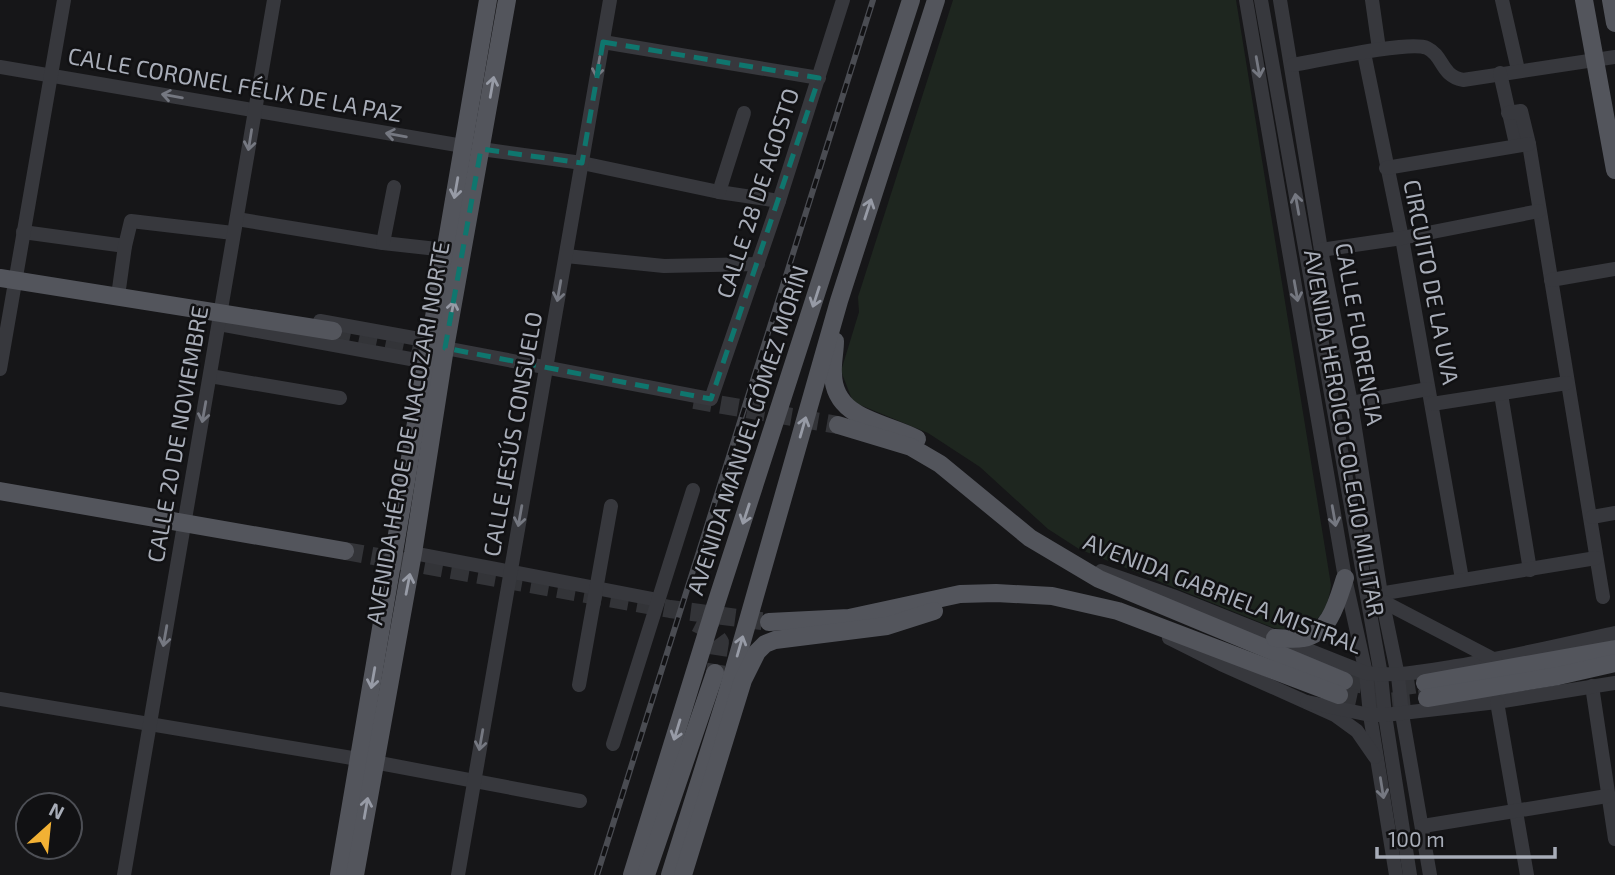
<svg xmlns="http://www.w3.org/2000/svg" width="1615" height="875" font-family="'Exo 2',sans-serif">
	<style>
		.green { fill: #1e261f }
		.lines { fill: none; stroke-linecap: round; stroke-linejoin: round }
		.major-tunnel { stroke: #333438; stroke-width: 18; stroke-dasharray: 18 9; stroke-linecap: butt }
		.minor { stroke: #37383d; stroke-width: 14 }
		.major { stroke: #53555c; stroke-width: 18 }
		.rail-casing { stroke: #4a4c52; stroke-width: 6 }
		.rail { stroke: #111113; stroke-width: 3.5; stroke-dasharray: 10; stroke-linecap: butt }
		.oneway { stroke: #757881 }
		.oneway2 { stroke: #979ba6 }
		.marked { fill: none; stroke: #0f766e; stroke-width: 5; stroke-dasharray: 14 9; stroke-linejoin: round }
		.labels { text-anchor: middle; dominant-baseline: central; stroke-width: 5; stroke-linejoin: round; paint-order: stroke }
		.street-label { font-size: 23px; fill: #a8adb8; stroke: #111113 }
	</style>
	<rect width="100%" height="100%" fill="#161618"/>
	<path class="green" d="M 953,0 L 1236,0 L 1331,585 C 1327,620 1308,634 1274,628 L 1079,549 L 1048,529 L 980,467 L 928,433 L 853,402 L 841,371 L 859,312 L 858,297 Z"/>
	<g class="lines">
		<g class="major-tunnel">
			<polyline points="333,331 443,354"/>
			<polyline points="694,400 838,425"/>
			<polyline points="345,551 670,609 769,622"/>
			<polyline points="696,623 712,631 720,642 715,673"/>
			<polyline points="1344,681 1385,689 1425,683"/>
			<polyline points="1339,695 1376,703 1427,698"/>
		</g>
		<g class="minor">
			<polyline points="1246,0 1345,578 1366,673 1370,715 1396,875"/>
			<polyline points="1261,0 1381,675 1385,715 1410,875"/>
			<polyline points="1280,0 1321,250 1351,403 1381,594 1398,676 1402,714 1430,875"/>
			<polyline points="1372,0 1379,49"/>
			<polyline points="1502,0 1518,70"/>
			<polyline points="603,42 819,78"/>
			<polyline points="1364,53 1402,238 1462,579"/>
			<path d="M 1292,65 C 1317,61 1410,40 1427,48 C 1444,56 1440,75 1463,80 L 1615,57"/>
			<polyline points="0,67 463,146"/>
			<polyline points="1500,73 1516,144"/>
			<polyline points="1508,113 1521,111 1529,144 1603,597"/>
			<polyline points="481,149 582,163 719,192 779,201"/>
			<polyline points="1386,168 1529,144"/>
			<polyline points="719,192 744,113"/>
			<polyline points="237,219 383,243 446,250"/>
			<polyline points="23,232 125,246"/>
			<polyline points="383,243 394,187"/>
			<polyline points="1321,250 1402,238 1539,211"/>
			<polyline points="566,256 664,266 758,264"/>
			<polyline points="1551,280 1615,269"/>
			<polyline points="118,296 125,246 131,221 233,233"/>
			<polyline points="320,321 430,341"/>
			<polyline points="219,324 427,362"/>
			<polyline points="445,348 711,399 779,201 843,0"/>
			<polyline points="0,369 64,0"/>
			<polyline points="210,376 340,398"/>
			<polyline points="1501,394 1530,570"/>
			<polyline points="1351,403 1428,389"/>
			<polyline points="1432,404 1567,383"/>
			<polyline points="1592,517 1615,513"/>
			<polyline points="413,553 658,600"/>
			<path d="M 1101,571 L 1173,596 L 1366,673 C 1397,677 1426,671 1457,666 C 1510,657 1562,645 1615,633"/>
			<polyline points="1373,595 1596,558"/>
			<polyline points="1384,602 1495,660"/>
			<polyline points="1169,638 1221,664 1335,715 1357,731 1375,757"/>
			<polyline points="579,685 611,506"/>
			<polyline points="1592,686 1615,839"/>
			<polyline points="0,699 358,759"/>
			<polyline points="1307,702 1370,715 1385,715 1497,702 1615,683"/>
			<polyline points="1497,702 1527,875"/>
			<polyline points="613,744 693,490"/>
			<polyline points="374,762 580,801"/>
			<polyline points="1423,826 1607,796"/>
			<polyline points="124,875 274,0"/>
			<polyline points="458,875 610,0"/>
		</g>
		<g class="major">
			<polyline points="1584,0 1615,170"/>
			<polyline points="1611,0 1615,23"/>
			<polyline points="0,278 333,331"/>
			<path d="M 835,341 C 835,352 832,363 833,374 C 834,420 886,422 917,439"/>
			<polyline points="838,425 911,447 940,464 1030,538 1099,579 1344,681"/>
			<polyline points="0,491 345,551"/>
			<polyline points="769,622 849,618 960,594 996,593 1052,596 1118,611 1339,695"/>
			<path d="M 1275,638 C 1284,638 1294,640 1303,638 C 1330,634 1338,599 1345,578"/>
			<polyline points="1425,683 1615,649"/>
			<polyline points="1427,698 1558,676 1615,663"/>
			<polyline points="339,875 488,0"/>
			<polyline points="355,875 413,553 445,348 507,0"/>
			<polyline points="632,875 713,613 911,0"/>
			<polyline points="646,875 715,673"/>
			<polyline points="670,875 727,694 839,301 936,0"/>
			<polyline points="683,875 743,680 757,652 765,644 775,640 887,626 934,611"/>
		</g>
		<defs>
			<polyline id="rail" points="597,875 873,0"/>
		</defs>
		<use href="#rail" class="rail-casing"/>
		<use href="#rail" class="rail"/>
	</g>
	<defs><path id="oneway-shaft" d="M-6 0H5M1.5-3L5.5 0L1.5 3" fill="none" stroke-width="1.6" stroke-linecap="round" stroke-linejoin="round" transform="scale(1.75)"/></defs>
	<g class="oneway">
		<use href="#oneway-shaft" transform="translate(598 67) rotate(100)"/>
		<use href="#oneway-shaft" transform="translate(1258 67) rotate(80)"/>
		<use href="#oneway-shaft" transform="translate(172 96) rotate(-170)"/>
		<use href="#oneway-shaft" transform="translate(396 135) rotate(-170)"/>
		<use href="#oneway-shaft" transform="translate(250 140) rotate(99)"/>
		<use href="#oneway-shaft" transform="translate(1297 204) rotate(-100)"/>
		<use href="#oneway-shaft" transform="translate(559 291) rotate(100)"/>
		<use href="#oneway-shaft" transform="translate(1296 291) rotate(80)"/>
		<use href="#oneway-shaft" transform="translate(204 412) rotate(100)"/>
		<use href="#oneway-shaft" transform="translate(520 516) rotate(100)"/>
		<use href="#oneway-shaft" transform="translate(1334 516) rotate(80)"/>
		<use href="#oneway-shaft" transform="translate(165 636) rotate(100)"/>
		<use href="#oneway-shaft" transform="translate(481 740) rotate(100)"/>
		<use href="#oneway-shaft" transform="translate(1382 788) rotate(81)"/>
	</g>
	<g class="oneway2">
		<use href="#oneway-shaft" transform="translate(492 87) rotate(-80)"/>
		<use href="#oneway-shaft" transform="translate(456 188) rotate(100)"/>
		<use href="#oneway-shaft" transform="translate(868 209) rotate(-72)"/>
		<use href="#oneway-shaft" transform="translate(816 297) rotate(108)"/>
		<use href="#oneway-shaft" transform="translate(452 311) rotate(-79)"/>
		<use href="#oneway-shaft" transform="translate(803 427) rotate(-74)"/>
		<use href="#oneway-shaft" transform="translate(746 514) rotate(108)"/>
		<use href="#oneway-shaft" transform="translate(408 584) rotate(-79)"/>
		<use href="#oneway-shaft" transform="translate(740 646) rotate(-74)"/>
		<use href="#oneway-shaft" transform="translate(373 678) rotate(100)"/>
		<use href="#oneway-shaft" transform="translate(677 730) rotate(107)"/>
		<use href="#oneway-shaft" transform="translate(366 808) rotate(-80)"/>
	</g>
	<path class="marked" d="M 603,42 L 819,78 L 711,399 L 445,348 L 481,149 L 582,163 Z"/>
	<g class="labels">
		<g class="street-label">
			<text transform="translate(235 84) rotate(10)">CALLE CORONEL FÉLIX DE LA PAZ</text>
			<text transform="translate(757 193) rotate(-72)">CALLE 28 DE AGOSTO</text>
			<text transform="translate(1432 282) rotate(79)">CIRCUITO DE LA UVA</text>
			<text transform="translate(1360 334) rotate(80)">CALLE FLORENCIA</text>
			<text transform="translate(747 430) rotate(-72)">AVENIDA MANUEL GÓMEZ MORÍN</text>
			<text transform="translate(407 433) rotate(-80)">AVENIDA HÉROE DE NACOZARI NORTE</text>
			<text transform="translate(1345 433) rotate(80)">AVENIDA HEROICO COLEGIO MILITAR</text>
			<text transform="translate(177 434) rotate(-80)">CALLE 20 DE NOVIEMBRE</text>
			<text transform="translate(512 434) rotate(-80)">CALLE JESÚS CONSUELO</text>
			<text transform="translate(1223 593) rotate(21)">AVENIDA GABRIELA MISTRAL</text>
		</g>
	</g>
	<g transform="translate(49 826) rotate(27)"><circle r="33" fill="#111113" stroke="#4d4f55" stroke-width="2"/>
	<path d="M0-5L12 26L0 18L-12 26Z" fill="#f2b134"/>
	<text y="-10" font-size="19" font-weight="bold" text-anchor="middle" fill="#a8adb8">N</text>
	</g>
	<path d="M1377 847v10h178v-10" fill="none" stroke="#a8adb8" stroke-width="3.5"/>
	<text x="1388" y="847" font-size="21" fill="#a8adb8" stroke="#111113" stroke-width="5" paint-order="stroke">100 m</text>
</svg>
